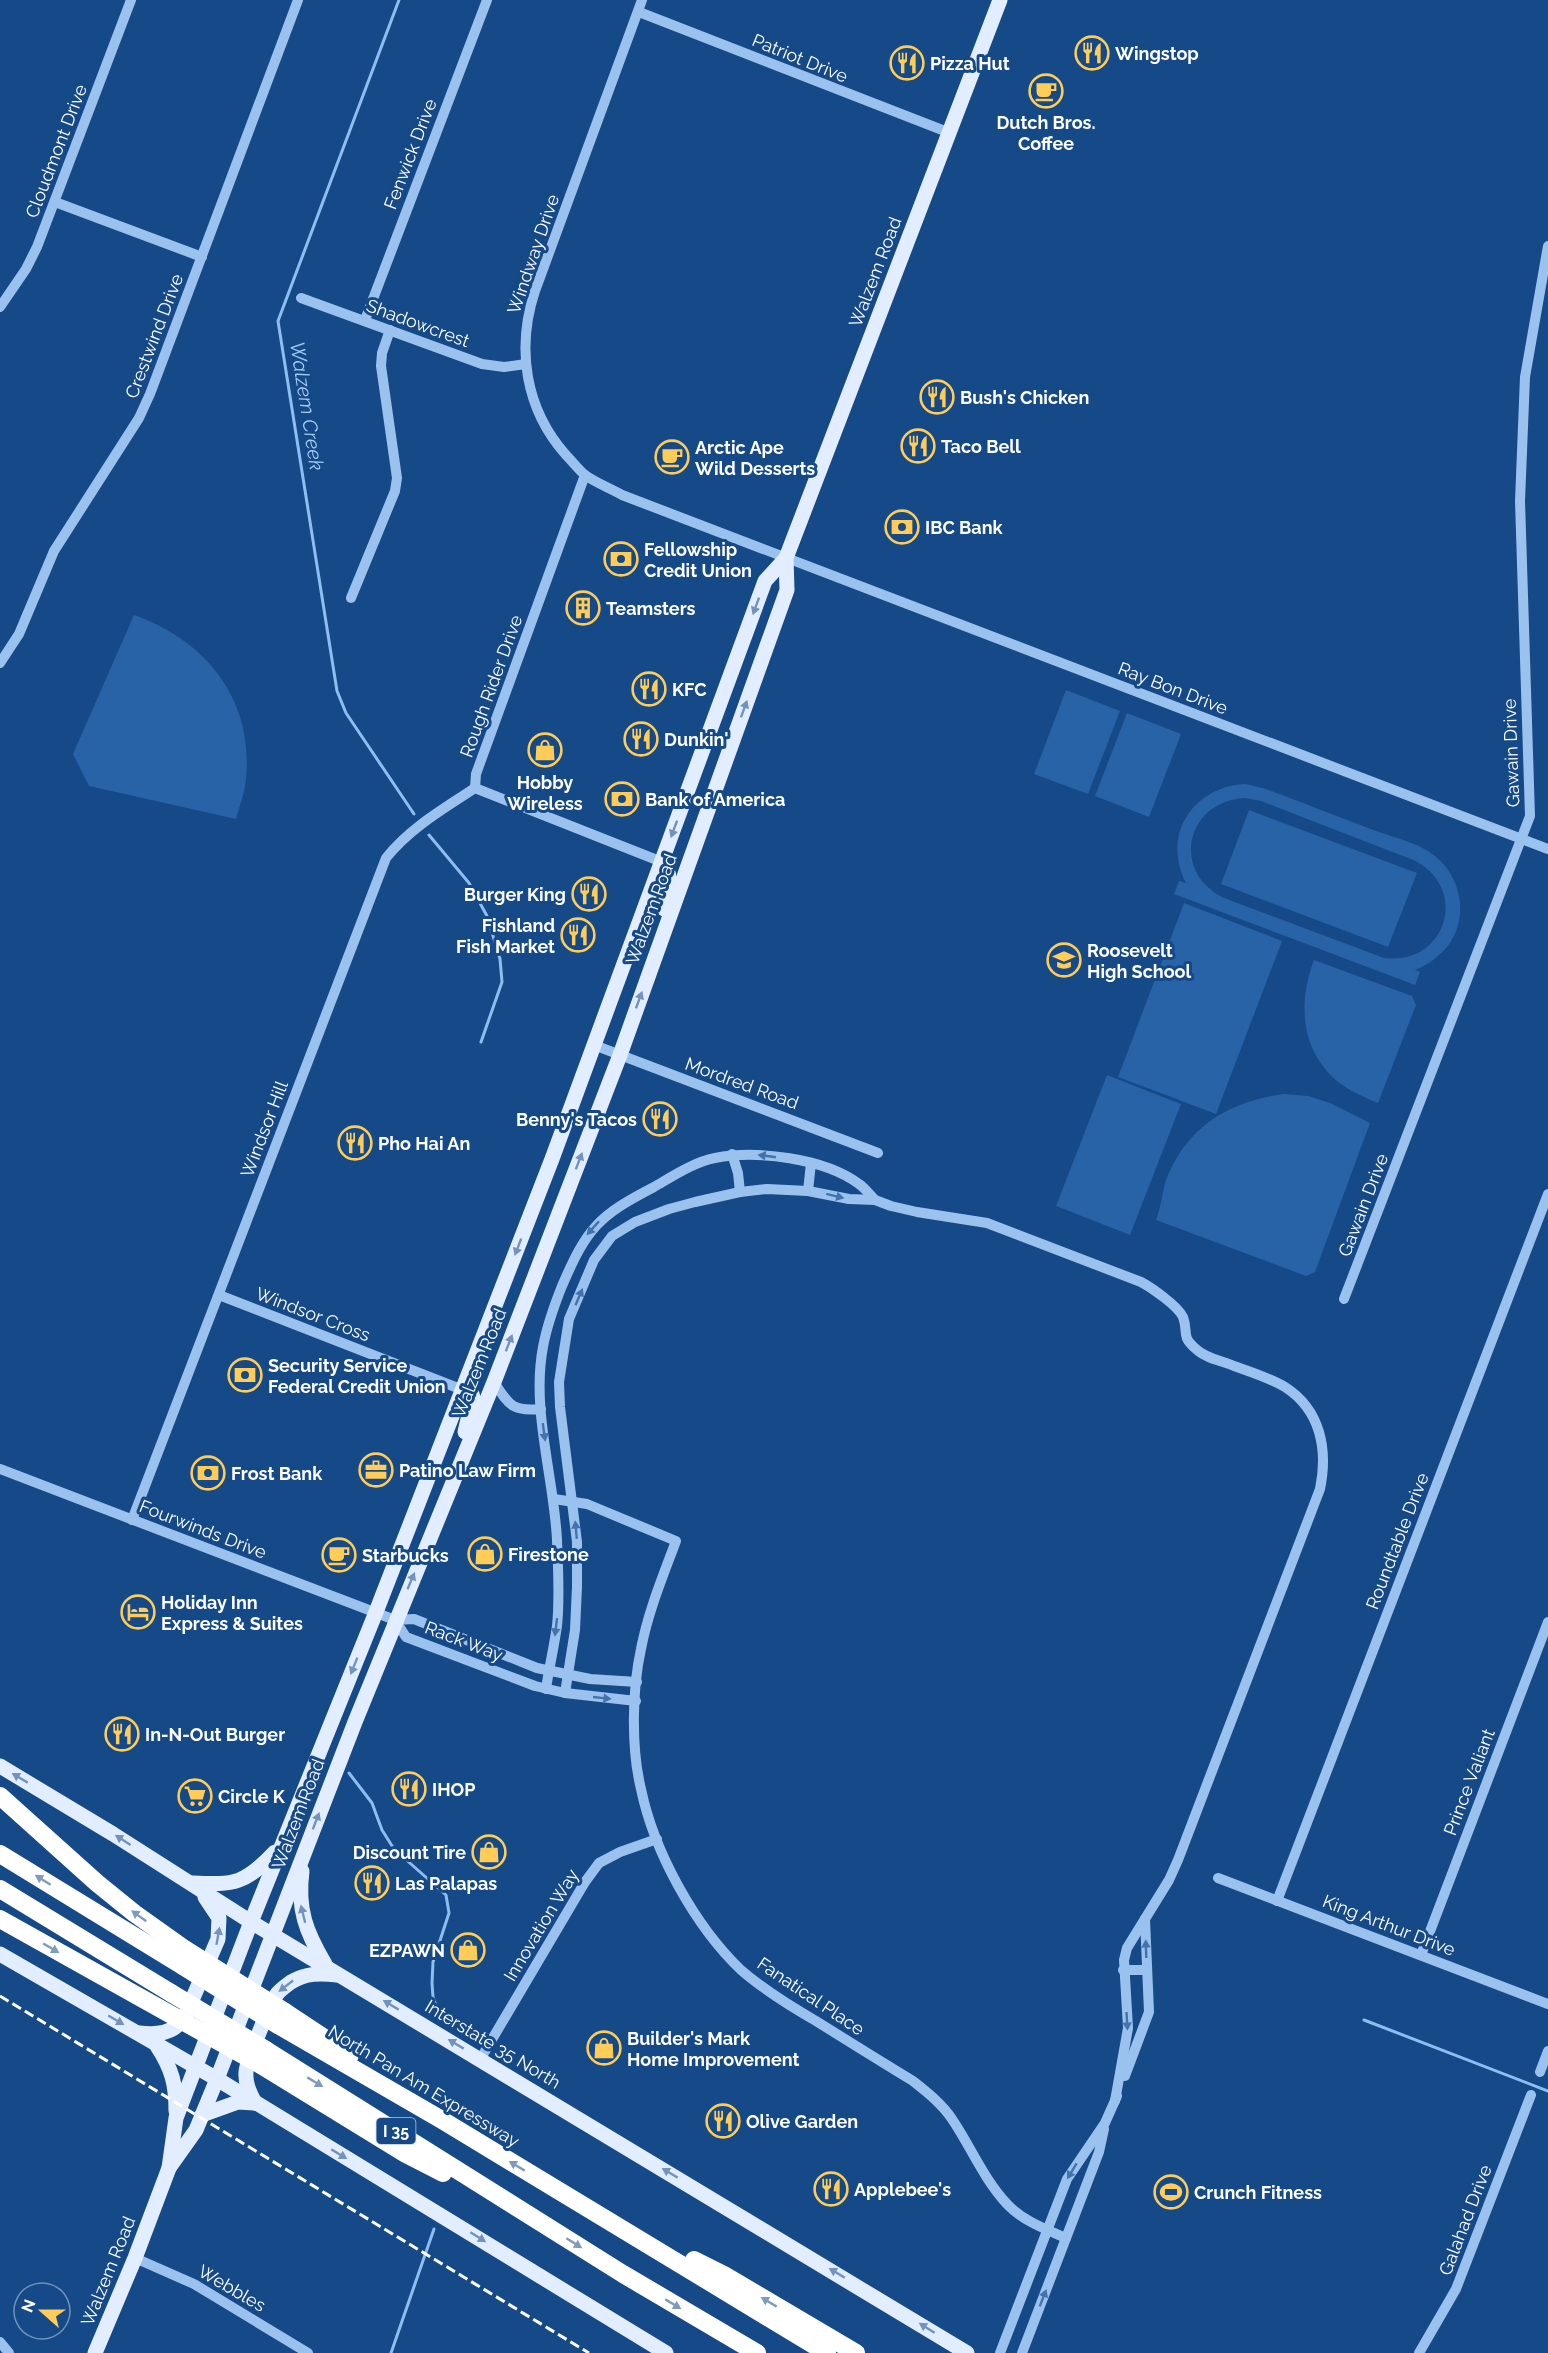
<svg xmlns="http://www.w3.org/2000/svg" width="1548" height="2353" font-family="Raleway,sans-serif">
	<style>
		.green { fill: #2763a6; fill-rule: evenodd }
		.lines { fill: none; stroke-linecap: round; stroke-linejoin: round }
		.stream { stroke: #8dbdf1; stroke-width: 3 }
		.minor { stroke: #9bc2ee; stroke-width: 10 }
		.major { stroke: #e2eeff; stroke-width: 15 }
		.highway { stroke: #fff; stroke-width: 18 }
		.rail { stroke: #fff; stroke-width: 3; stroke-dasharray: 10 4.5; stroke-linecap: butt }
		.highway-bridge { stroke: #fff; stroke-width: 18 }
		.oneway { fill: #7193bd }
		.oneway2 { fill: #4473ab }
		.oneway3 { fill: #7e9bbd }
		.labels { text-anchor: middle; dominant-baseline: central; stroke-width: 6; stroke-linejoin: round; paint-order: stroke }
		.shield { fill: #154987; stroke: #b9c8db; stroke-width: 1.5 }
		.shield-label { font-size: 16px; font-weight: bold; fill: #fff }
		.poi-label { font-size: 18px; font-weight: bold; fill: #fff; stroke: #154987; text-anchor: start }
		.street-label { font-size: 18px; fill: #fff; stroke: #154987 }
		.water-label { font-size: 20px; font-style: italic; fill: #a6ccf6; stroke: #154987 }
	</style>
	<rect width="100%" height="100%" fill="#154987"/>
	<g class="green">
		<path d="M 134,615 C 207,641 254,700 246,779 C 245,793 239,807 236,819 L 89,786 L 73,754 Z"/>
		<polygon points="1066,690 1120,711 1088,794 1034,774"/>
		<polygon points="1127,713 1181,734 1149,817 1095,796"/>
		<path d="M 1246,784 L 1266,789 C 1303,803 1339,817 1376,831 C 1396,838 1419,843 1435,856 C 1454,871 1464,897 1459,921 C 1454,945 1437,961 1415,970 L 1420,972 L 1415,985 L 1174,894 L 1179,881 L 1186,883 C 1161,835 1193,786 1246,784 ZM 1245,798 L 1261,801 L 1413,860 C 1470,887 1447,966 1384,958 L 1224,898 C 1170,872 1186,801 1245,798 Z"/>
		<polygon points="1249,810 1417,873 1388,947 1221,884"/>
		<polygon points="1184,903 1282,941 1216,1114 1118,1077"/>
		<path d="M 1314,960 L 1412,996 L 1416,1005 L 1378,1103 C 1364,1097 1349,1091 1337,1081 C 1300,1049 1298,1003 1314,960 Z"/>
		<polygon points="1107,1075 1181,1104 1130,1235 1056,1206"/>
		<path d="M 1284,1094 L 1308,1096 L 1330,1103 L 1370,1123 L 1315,1272 L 1306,1276 L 1156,1220 C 1162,1205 1162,1189 1168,1175 C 1190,1124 1231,1101 1284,1094 Z"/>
	</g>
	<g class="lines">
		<g class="stream">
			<polyline points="399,0 278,321 337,691 346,713 414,814"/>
			<polyline points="429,835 469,883 487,916 500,959 502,982 481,1042"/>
			<polyline points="349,1773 372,1803 382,1830 394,1849 446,1895 449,1913 433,1962 432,1983 433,1997 441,2020"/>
			<polyline points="1364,2020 1548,2091"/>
			<polyline points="391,2353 434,2229"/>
		</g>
		<g class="minor">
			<path d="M 642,0 L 535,291 C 516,348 525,409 566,455 C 572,461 578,469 585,475 C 596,483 610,488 622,495 L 1548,849"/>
			<polyline points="639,12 950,133"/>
			<polyline points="55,202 202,257"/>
			<polyline points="301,298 482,364 504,367 526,364"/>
			<polyline points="0,307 26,269 37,247 131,0"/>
			<polyline points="365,320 487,0"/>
			<polyline points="351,598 395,491 397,478 381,366 382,353 390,330"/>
			<polyline points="0,663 19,634 54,551 139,418 150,394 298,0"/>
			<polyline points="475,788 476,774 585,475"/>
			<polyline points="475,788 662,862"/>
			<polyline points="594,1045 878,1153"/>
			<polyline points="732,1154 738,1173 740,1192"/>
			<polyline points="808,1191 811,1163"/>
			<polyline points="219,1295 463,1390"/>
			<polyline points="1344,1299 1530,816 1520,501 1525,377 1548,246"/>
			<path d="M 494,1382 C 509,1405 512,1412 541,1409"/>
			<polyline points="0,1469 395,1620 414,1619 537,1668 590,1679 637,1682"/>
			<path d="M 554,1499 L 587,1504 L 676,1541 C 663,1576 648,1612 641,1649 C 632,1690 631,1748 641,1789 C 654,1852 695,1926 741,1970 C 764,1990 790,2006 816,2021 C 848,2041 880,2061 913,2081 C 927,2092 942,2104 952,2119 C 971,2147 983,2178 1007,2204 C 1023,2221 1045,2229 1066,2238"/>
			<path d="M 132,1520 L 386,858 C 410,828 443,809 475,788"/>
			<polyline points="395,1620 406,1637 535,1686 565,1693 636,1701"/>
			<path d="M 546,1689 C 549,1668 554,1647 557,1626 C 560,1598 558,1568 557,1540 C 554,1477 531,1410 543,1347 C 547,1325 554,1306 562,1286 C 587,1228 598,1216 654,1187 C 673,1176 694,1162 715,1158 C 757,1150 824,1158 859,1184 C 865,1188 870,1195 875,1200"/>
			<path d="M 565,1693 L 575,1630 L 577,1587 L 577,1542 L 560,1407 L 559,1382 L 569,1319 L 594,1260 L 612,1236 L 635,1222 L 669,1209 L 695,1202 L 740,1192 L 767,1189 L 808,1191 L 849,1199 L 875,1200 L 891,1206 L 917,1212 L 987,1223 L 1141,1282 C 1152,1288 1178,1306 1183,1317 C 1189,1333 1180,1335 1196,1349 C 1205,1358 1222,1361 1234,1366 C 1251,1372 1270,1378 1285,1387 C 1321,1410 1328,1450 1320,1489 L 1178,1860 L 1169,1880 L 1127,1948 L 1124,1960 L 1128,2028 L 1115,2101"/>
			<polyline points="1218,1878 1548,2004"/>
			<polyline points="1277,1901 1548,1194"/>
			<polyline points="1421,1955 1548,1622"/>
			<polyline points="1123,1970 1147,1970"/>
			<polyline points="481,2058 585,1882 599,1863 620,1852 657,1839"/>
			<polyline points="1540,2072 1548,2051"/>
			<polyline points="1125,2076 1149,2012 1145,1919"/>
			<polyline points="135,2258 194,2284 308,2353"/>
			<polyline points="0,2342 9,2353"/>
			<polyline points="1000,2353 1067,2179 1105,2123 1117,2096"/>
			<polyline points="1022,2353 1099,2152 1104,2129"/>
			<polyline points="1419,2353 1456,2289 1531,2095"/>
		</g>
		<g class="major">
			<path d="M 662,862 C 675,876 667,892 664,909"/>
			<polyline points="463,1390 472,1394 473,1398 465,1432"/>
			<polyline points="0,1766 113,1834 251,1922 967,2353"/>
			<path d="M 302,1871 C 297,1909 306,1932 325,1964"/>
			<path d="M 193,1883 C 235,1885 245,1884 275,1852"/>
			<polyline points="0,1954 217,2079 666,2353"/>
			<path d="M 139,2033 C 157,2035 172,2034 184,2019 L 218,1939 L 219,1918 L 205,1897"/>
			<path d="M 157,2046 C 172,2069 176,2084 176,2111"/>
			<path d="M 255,2103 C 250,2093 245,2084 246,2072 C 247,2059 270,2005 277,1994 C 280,1990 287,1985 291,1982 C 306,1973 320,1973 337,1975"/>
			<polyline points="202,2115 238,2102 254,2103"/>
			<polyline points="169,2168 196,2130 217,2079 355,1722 494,1382 620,1055 787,590 786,558 1000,0"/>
			<polyline points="95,2353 135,2258 169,2168 176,2118 251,1922 376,1612 552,1159 765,581 786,558"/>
		</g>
		<g class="highway">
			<polyline points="0,1796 97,1883 134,1913 186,1950"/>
			<polyline points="0,1854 183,1966"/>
			<polyline points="0,1889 171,1993"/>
			<polyline points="285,2012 350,2055"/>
			<polyline points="278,2025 442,2120 827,2353"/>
			<polyline points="266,2050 623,2274 757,2353"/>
			<polyline points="261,2065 406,2154 443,2173"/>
			<polyline points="694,2260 724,2275 856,2353"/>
		</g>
		<polyline class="rail" points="0,1996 589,2353"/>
		<g class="highway-bridge">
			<polyline points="0,1919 261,2065"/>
			<polyline points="186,1950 285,2012"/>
			<polyline points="183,1966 278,2025"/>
			<polyline points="171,1993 266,2050"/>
		</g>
	</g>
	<defs><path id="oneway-solid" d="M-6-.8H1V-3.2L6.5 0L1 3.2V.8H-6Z" transform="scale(1.5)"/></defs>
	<g class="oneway">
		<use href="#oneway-solid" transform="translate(756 606) rotate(110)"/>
		<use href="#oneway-solid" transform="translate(744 709) rotate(-70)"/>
		<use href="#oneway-solid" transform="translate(674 829) rotate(110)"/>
		<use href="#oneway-solid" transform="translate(639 1000) rotate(-70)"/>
		<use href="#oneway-solid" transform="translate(579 1161) rotate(-69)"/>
		<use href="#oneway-solid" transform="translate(518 1247) rotate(111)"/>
		<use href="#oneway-solid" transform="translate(509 1343) rotate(-69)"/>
		<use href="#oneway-solid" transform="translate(411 1581) rotate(-67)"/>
		<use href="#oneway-solid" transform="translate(354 1666) rotate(112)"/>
		<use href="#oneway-solid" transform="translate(20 1778) rotate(-149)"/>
		<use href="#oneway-solid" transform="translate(316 1821) rotate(-69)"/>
		<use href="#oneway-solid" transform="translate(123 1840) rotate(-147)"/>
		<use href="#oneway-solid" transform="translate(303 1914) rotate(-104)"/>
		<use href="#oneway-solid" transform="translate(218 1936) rotate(-80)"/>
		<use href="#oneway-solid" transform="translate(286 1986) rotate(142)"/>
		<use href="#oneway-solid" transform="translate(391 2005) rotate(-149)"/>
		<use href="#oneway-solid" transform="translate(116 2020) rotate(30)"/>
		<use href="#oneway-solid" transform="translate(456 2044) rotate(-149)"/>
		<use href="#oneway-solid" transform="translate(339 2154) rotate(31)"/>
		<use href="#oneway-solid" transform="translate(670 2173) rotate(-149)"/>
		<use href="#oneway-solid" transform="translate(478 2237) rotate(32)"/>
		<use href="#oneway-solid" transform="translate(837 2273) rotate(-149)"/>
		<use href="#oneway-solid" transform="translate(927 2328) rotate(-148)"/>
	</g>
	<g class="oneway2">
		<use href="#oneway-solid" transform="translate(767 1156) rotate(-172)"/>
		<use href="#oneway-solid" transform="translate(835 1196) rotate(14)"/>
		<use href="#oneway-solid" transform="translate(593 1228) rotate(132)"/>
		<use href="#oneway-solid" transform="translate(579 1297) rotate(-67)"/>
		<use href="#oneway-solid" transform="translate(544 1432) rotate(82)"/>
		<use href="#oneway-solid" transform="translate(576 1530) rotate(-95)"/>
		<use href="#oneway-solid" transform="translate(556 1627) rotate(97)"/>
		<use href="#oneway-solid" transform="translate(602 1698) rotate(6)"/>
		<use href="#oneway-solid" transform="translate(1146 1949) rotate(-92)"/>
		<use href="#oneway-solid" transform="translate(1127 2021) rotate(87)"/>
		<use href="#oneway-solid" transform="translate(1072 2171) rotate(121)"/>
		<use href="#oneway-solid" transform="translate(1043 2298) rotate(-69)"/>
	</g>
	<g class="oneway3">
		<use href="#oneway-solid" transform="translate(43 1880) rotate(-148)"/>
		<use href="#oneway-solid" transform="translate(139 1916) rotate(-144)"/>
		<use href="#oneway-solid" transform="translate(51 1948) rotate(30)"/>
		<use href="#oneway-solid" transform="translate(315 2082) rotate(31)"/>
		<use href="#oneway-solid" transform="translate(517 2166) rotate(-149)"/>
		<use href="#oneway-solid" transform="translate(574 2243) rotate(32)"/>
		<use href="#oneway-solid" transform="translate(769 2302) rotate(-149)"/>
		<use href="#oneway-solid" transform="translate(673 2304) rotate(31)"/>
	</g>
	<defs>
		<symbol id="restaurant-ring" viewBox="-11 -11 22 22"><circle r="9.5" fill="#154987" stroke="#ffcc58" stroke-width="1.5"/><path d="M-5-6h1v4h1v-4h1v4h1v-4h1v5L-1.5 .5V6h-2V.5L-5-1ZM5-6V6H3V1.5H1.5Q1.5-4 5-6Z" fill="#ffcc58"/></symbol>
		<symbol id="cafe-ring" viewBox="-11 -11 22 22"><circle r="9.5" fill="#154987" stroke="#ffcc58" stroke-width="1.5"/><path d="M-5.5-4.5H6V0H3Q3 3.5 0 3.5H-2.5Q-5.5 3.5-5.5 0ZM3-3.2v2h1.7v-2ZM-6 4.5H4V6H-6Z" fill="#ffcc58"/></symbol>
		<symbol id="bank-ring" viewBox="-11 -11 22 22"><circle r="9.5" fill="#154987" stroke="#ffcc58" stroke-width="1.5"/><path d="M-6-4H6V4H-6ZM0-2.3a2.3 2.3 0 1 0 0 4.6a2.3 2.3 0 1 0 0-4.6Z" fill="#ffcc58"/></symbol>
		<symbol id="building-ring" viewBox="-11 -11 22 22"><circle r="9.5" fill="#154987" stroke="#ffcc58" stroke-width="1.5"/><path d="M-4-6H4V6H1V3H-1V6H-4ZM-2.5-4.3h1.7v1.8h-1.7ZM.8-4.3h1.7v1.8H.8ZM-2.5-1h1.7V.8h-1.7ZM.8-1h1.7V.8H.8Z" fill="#ffcc58"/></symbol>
		<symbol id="shop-ring" viewBox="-11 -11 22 22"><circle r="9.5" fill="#154987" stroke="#ffcc58" stroke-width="1.5"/><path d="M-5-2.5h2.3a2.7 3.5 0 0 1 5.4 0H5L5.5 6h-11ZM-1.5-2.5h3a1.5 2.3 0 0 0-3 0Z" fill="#ffcc58"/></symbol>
		<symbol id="school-ring" viewBox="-11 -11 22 22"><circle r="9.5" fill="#154987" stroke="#ffcc58" stroke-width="1.5"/><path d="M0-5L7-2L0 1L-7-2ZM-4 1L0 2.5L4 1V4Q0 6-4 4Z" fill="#ffcc58"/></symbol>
		<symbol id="office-ring" viewBox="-11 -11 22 22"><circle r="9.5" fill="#154987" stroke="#ffcc58" stroke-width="1.5"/><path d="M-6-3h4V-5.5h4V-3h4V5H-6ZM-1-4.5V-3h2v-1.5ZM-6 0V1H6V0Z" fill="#ffcc58"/></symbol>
		<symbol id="hotel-ring" viewBox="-11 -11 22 22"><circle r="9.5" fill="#154987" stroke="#ffcc58" stroke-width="1.5"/><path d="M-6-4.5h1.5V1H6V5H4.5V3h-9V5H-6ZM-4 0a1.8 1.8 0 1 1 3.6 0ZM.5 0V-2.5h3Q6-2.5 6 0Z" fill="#ffcc58"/></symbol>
		<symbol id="supermarket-ring" viewBox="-11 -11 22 22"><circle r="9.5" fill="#154987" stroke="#ffcc58" stroke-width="1.5"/><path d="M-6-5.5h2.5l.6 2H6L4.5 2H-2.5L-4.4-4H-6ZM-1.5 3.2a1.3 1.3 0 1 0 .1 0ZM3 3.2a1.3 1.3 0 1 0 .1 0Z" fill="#ffcc58"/></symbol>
		<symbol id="stadium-ring" viewBox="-11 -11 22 22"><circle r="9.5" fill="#154987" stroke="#ffcc58" stroke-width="1.5"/><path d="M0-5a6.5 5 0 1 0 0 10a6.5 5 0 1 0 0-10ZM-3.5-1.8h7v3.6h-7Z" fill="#ffcc58"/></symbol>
	</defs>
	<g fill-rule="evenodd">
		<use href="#restaurant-ring" x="1073" y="34" width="38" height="38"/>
		<use href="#restaurant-ring" x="888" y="44" width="38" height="38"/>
		<use href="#cafe-ring" x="1027" y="72" width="38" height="38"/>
		<use href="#restaurant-ring" x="918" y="378" width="38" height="38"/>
		<use href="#restaurant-ring" x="899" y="427" width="38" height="38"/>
		<use href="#cafe-ring" x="653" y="438" width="38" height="38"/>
		<use href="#bank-ring" x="883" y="508" width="38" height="38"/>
		<use href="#bank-ring" x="602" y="540" width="38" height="38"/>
		<use href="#building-ring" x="564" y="589" width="38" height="38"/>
		<use href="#restaurant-ring" x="630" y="670" width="38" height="38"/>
		<use href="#restaurant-ring" x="622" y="720" width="38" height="38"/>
		<use href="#shop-ring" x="526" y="731" width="38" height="38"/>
		<use href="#bank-ring" x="603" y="780" width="38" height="38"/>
		<use href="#restaurant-ring" x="570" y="875" width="38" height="38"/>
		<use href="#restaurant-ring" x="559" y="916" width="38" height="38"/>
		<use href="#school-ring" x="1045" y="941" width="38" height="38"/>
		<use href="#restaurant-ring" x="641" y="1100" width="38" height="38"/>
		<use href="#restaurant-ring" x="336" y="1124" width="38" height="38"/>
		<use href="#bank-ring" x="226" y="1356" width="38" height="38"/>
		<use href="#office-ring" x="357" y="1451" width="38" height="38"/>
		<use href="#bank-ring" x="189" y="1454" width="38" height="38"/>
		<use href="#shop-ring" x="466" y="1535" width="38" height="38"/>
		<use href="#cafe-ring" x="320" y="1536" width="38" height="38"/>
		<use href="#hotel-ring" x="119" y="1593" width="38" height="38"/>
		<use href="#restaurant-ring" x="103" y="1715" width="38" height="38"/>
		<use href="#restaurant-ring" x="390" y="1770" width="38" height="38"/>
		<use href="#supermarket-ring" x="176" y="1777" width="38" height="38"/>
		<use href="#shop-ring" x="470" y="1833" width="38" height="38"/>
		<use href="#restaurant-ring" x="353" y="1864" width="38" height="38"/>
		<use href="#shop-ring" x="449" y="1931" width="38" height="38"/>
		<use href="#shop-ring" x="585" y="2029" width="38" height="38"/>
		<use href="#restaurant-ring" x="704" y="2102" width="38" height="38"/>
		<use href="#restaurant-ring" x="812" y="2170" width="38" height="38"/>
		<use href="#stadium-ring" x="1152" y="2173" width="38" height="38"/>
	</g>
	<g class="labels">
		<rect class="shield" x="376.5" y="2118" width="39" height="26" rx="4.5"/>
		<g class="shield-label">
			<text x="396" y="2131">I 35</text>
		</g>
		<g class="poi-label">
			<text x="1115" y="53">Wingstop</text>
			<text x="930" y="63">Pizza Hut</text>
			<text x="1046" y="122" text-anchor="middle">Dutch Bros.<tspan x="1046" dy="21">Coffee</tspan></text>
			<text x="960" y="397">Bush's Chicken</text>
			<text x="941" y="446">Taco Bell</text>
			<text x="695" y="447">Arctic Ape<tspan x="695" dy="21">Wild Desserts</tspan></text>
			<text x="925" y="527">IBC Bank</text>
			<text x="644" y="549">Fellowship<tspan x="644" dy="21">Credit Union</tspan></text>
			<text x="606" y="608">Teamsters</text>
			<text x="672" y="689">KFC</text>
			<text x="664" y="739">Dunkin'</text>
			<text x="545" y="782" text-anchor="middle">Hobby<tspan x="545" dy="21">Wireless</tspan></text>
			<text x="645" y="799">Bank of America</text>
			<text x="566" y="894" text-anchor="end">Burger King</text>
			<text x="555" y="925" text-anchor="end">Fishland<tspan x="555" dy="21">Fish Market</tspan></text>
			<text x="1087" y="950">Roosevelt<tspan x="1087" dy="21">High School</tspan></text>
			<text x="637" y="1119" text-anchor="end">Benny's Tacos</text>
			<text x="378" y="1143">Pho Hai An</text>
			<text x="268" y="1365">Security Service<tspan x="268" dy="21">Federal Credit Union</tspan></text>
			<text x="399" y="1470">Patino Law Firm</text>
			<text x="231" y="1473">Frost Bank</text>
			<text x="508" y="1554">Firestone</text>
			<text x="362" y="1555">Starbucks</text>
			<text x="161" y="1602">Holiday Inn<tspan x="161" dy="21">Express &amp; Suites</tspan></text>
			<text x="145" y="1734">In-N-Out Burger</text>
			<text x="432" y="1789">IHOP</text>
			<text x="218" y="1796">Circle K</text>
			<text x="466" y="1852" text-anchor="end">Discount Tire</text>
			<text x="395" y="1883">Las Palapas</text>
			<text x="445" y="1950" text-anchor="end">EZPAWN</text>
			<text x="627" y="2038">Builder's Mark<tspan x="627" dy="21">Home Improvement</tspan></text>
			<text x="746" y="2121">Olive Garden</text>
			<text x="854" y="2189">Applebee's</text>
			<text x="1194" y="2192">Crunch Fitness</text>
		</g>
		<g class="street-label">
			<text transform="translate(800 58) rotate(22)">Patriot Drive</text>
			<text transform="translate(56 151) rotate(-69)">Cloudmont Drive</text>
			<text transform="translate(410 154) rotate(-69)">Fenwick Drive</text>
			<text transform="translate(533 254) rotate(-71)">Windway Drive</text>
			<text transform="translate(875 272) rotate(-69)">Walzem Road</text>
			<text transform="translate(418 323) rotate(20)">Shadowcrest</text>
			<text transform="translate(154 336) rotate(-69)">Crestwind Drive</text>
			<text transform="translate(491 686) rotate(-70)">Rough Rider Drive</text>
			<text transform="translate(1173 688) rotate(21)">Ray Bon Drive</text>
			<text transform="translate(1511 753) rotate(-92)">Gawain Drive</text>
			<text transform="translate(651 909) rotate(-70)">Walzem Road</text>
			<text transform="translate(742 1083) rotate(20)">Mordred Road</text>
			<text transform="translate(264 1129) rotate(-69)">Windsor Hill</text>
			<text transform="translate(1363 1205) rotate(-69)">Gawain Drive</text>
			<text transform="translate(313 1314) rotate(21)">Windsor Cross</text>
			<text transform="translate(479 1363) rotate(-68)">Walzem Road</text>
			<text transform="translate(203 1529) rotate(21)">Fourwinds Drive</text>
			<text transform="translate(1397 1541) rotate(-69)">Roundtable Drive</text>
			<text transform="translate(464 1641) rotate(21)">Rack Way</text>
			<text transform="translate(1469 1782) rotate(-69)">Prince Valiant</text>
			<text transform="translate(298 1814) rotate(-69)">Walzem Road</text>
			<text transform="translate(541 1925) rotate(-59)">Innovation Way</text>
			<text transform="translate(1389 1925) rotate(21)">King Arthur Drive</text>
			<text transform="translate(811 1996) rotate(34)">Fanatical Place</text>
			<text transform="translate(493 2044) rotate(31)">Interstate 35 North</text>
			<text transform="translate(424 2086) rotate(31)">North Pan Am Expressway</text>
			<text transform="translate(1465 2220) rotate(-69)">Galahad Drive</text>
			<text transform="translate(108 2271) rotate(-68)">Walzem Road</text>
			<text transform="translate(232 2288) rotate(30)">Webbles</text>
		</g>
		<g class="water-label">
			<text transform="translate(307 406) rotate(81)">Walzem Creek</text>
		</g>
	</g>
	<g transform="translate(42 2311) rotate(291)"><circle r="28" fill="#154987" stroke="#7392b7" stroke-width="1.5"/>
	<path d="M0-4.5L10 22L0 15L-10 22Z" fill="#ffcc58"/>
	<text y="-9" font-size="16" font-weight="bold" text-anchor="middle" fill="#ffffff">N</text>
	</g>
</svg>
